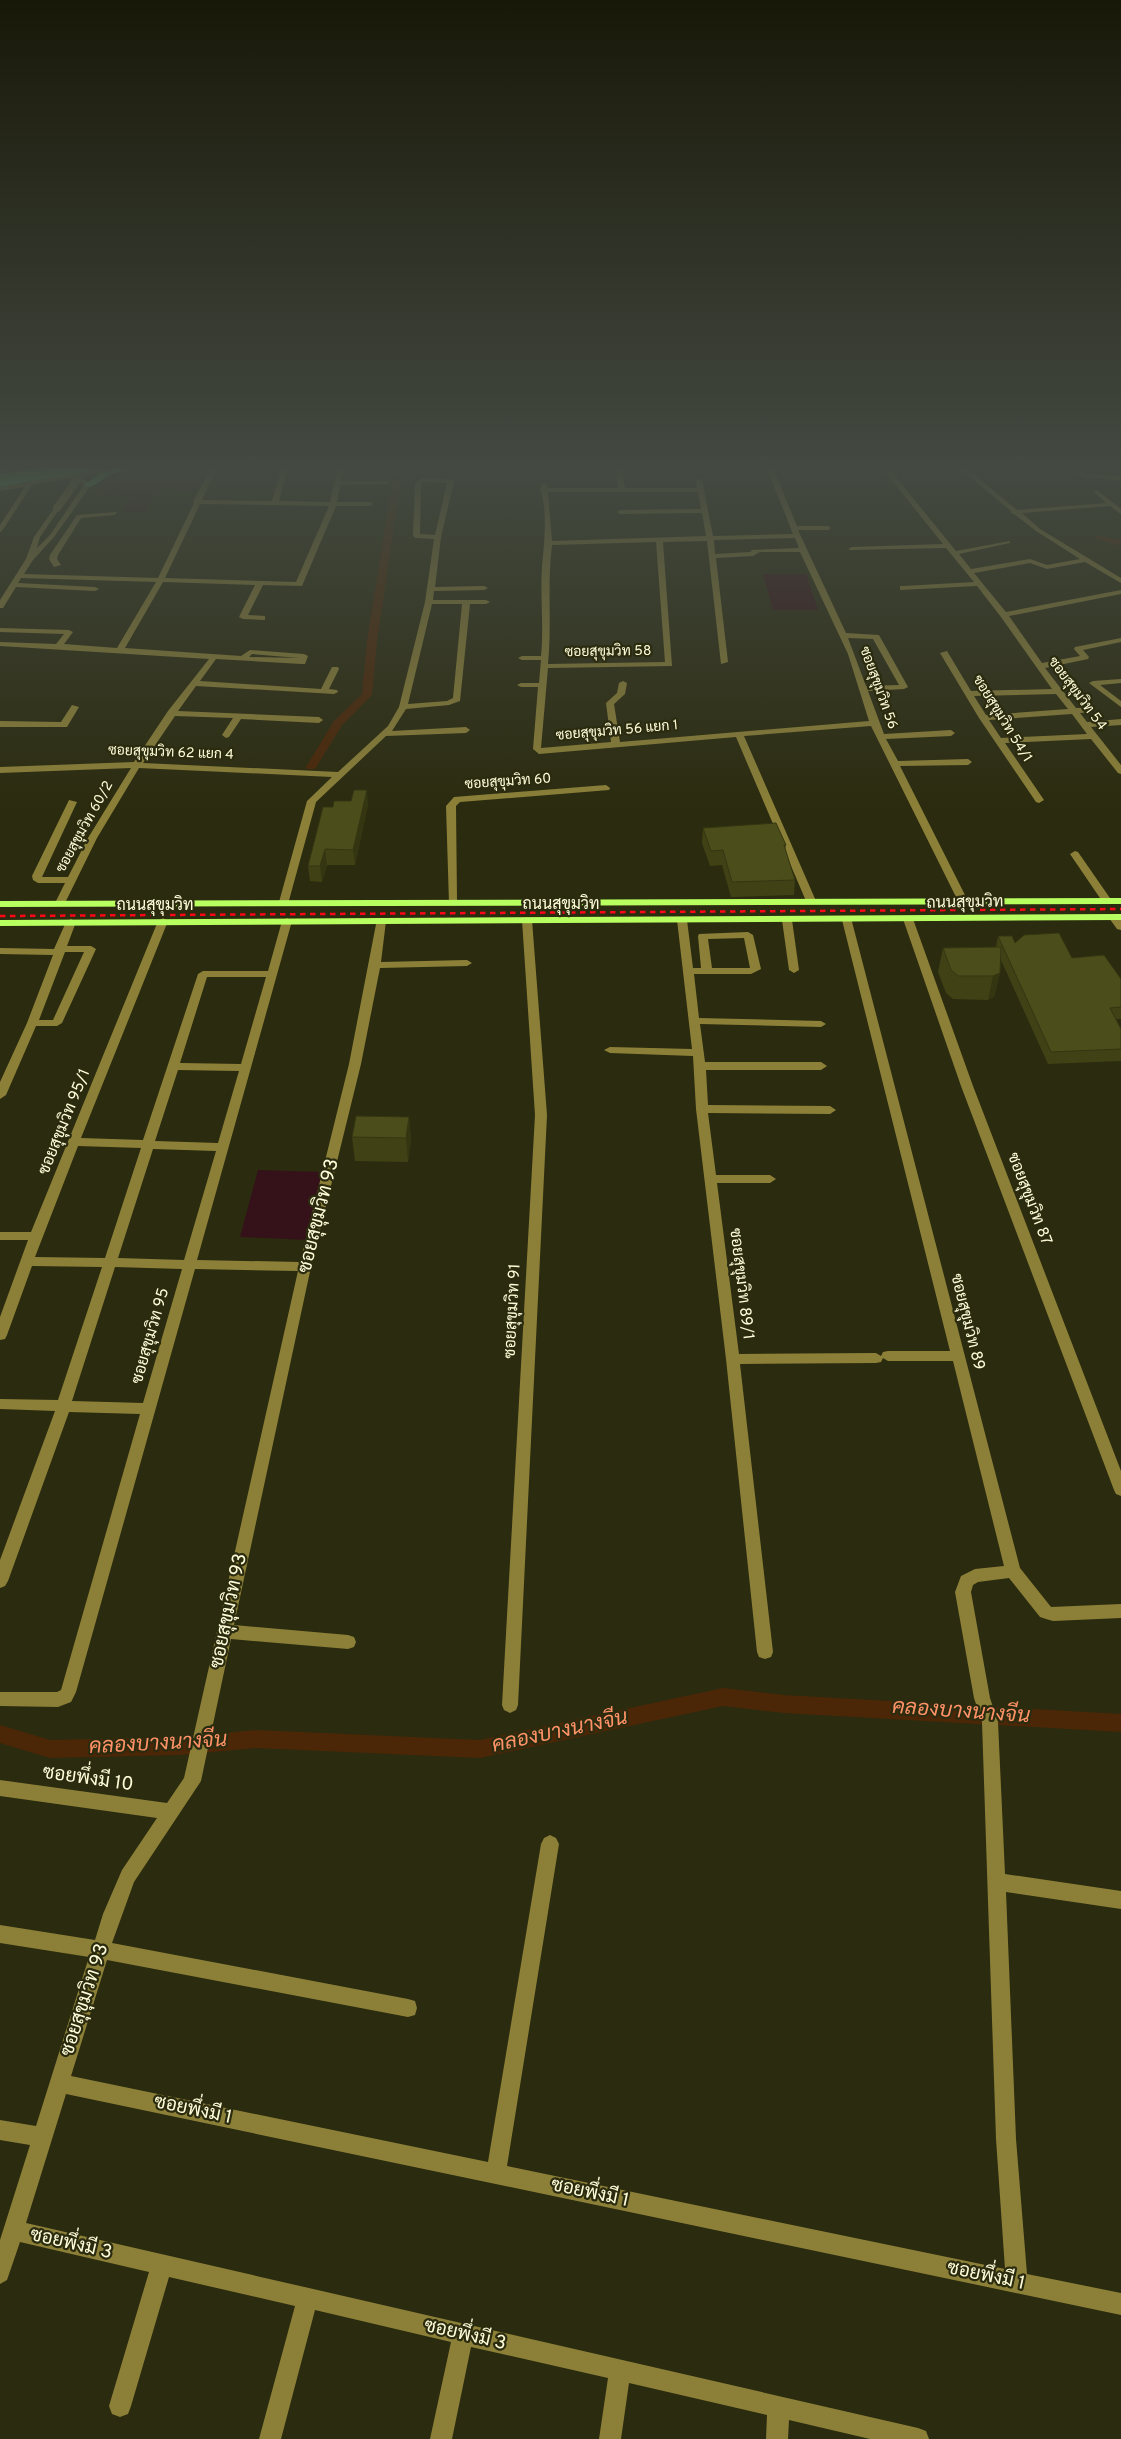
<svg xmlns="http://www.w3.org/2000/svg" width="1121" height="2439" font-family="Overpass,Sarabun,sans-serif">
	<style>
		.green { fill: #351219 }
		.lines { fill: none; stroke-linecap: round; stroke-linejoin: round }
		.canal { fill: #4b2708; fill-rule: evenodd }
		.minor { fill: #8c8038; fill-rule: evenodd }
		.major { fill: #b8ff60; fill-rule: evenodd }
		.highway { fill: #54ff8f; fill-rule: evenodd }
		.rail { stroke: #ff0518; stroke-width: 2.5; stroke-dasharray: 5.5 4.5; stroke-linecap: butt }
		.minor-bridge { stroke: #8c8038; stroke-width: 8 }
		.highway-bridge { stroke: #54ff8f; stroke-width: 9 }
		.wall { fill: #404216 }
		.shaded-wall { fill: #343612 }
		.building { fill: #4b4d1a; stroke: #343612 }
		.labels { text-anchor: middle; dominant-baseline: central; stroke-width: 4.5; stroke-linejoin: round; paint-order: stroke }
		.far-street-label { font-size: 14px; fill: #fffdd9; stroke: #2b2b0f }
		.street-label { font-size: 16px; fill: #fffdd9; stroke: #2b2b0f }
		.near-street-label { font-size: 19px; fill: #fffdd9; stroke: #2b2b0f }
		.near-water-label { font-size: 21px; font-style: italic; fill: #ff9267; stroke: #2b2b0f }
	</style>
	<rect width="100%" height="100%" fill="#2b2b0f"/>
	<g class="green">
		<polygon points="154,466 209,466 197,491 159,490 145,512 123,512 132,496 102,495 97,488 116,477"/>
		<polygon points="763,574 806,574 818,610 773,610"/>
		<polygon points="258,1170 323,1172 308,1240 240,1237"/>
	</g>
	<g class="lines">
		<g class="canal">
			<polygon points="395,466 403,466 377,641 372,695 342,725 315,769 307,769 306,767 334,721 362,694 367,641"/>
			<polygon points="1096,535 1121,540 1121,546 1096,539"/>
			<polygon points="723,1688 784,1695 1121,1714 1121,1732 784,1713 723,1706 480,1758 256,1748 180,1755 50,1758 0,1743 0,1725 50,1740 180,1737 256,1730 480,1740"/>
		</g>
		<g class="minor">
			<polygon points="25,466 41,466 0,473 0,469"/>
			<path d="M 119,466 L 121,469 L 77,477 L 84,479 L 91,485 L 54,537 L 33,560 L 24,574 L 158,578 L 194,503 L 193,502 L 212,466 L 252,466 L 255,468 L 252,470 L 216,470 L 202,500 L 272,501 L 282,466 L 288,466 L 279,501 L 330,502 L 338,466 L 344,466 L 341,481 L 389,481 L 387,484 L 340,485 L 337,502 L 370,502 L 373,504 L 370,506 L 336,506 L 302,586 L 263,585 L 248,615 L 265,616 L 265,620 L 243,619 L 239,617 L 255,585 L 163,582 L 125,648 L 241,656 L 250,650 L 304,654 L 308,656 L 305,664 L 302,664 L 216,659 L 200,681 L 321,689 L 332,667 L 338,667 L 339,669 L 329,689 L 337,690 L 338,692 L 334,694 L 196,686 L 178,711 L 319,717 L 323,720 L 319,723 L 241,719 L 229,737 L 226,738 L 222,735 L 233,718 L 175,716 L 143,763 L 338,772 L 388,726 L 399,707 L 425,602 L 434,539 L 416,538 L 413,536 L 415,483 L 422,478 L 451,479 L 454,481 L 441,537 L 435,587 L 484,586 L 488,588 L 484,590 L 434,591 L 433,600 L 486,600 L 490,602 L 486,604 L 470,604 L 460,701 L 449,705 L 406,709 L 392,731 L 466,727 L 470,730 L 466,733 L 386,736 L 316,802 L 288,904 L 280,904 L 279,902 L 307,801 L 332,777 L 139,768 L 97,838 L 64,905 L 60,906 L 55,903 L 65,883 L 38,883 L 33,880 L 32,876 L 69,800 L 77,802 L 42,877 L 68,877 L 88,838 L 131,768 L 0,773 L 0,767 L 134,762 L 168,711 L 209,659 L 0,646 L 0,642 L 56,644 L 64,634 L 0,632 L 0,628 L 69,630 L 73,632 L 64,644 L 117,648 L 156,582 L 21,578 L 18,583 L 95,587 L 99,589 L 95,591 L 16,587 L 3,608 L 0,608 L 0,600 L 26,559 L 34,537 L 55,507 L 59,507 L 60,508 L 40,537 L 37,548 L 50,535 L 84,485 L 71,478 L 32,485 L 2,531 L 0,532 L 0,525 L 25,487 L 0,491 L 0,487 ZM 423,482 L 447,483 L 435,535 L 420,534 L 421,484 ZM 200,504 L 329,506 L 296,582 L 165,578 ZM 432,604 L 462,604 L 453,698 L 447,701 L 408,704 ZM 252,654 L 299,658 L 249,657 Z"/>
			<polygon points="401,466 412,467 490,466 487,468 411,471"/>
			<path d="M 766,466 L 887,466 L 956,551 L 1010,541 L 1010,543 L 959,554 L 971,569 L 1030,559 L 1047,565 L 1080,559 L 1036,531 L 1014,514 L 1011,513 L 1011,511 L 962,470 L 962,468 L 966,468 L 1017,510 L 1106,503 L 1094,492 L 1097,490 L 1121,509 L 1121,514 L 1110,506 L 1022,513 L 1040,529 L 1121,578 L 1121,583 L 1085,562 L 1047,569 L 1030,563 L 974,573 L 1006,612 L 1121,590 L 1121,594 L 1009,616 L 1042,663 L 1080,656 L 1074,649 L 1075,647 L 1121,638 L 1121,642 L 1083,650 L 1089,657 L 1088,659 L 1045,668 L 1076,708 L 1090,708 L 1090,712 L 1080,713 L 1087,722 L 1121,719 L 1121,725 L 1091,727 L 1121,765 L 1121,774 L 1118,773 L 1091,739 L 1005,743 L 1044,800 L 1039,803 L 1036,802 L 979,718 L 940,653 L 947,651 L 971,691 L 1052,689 L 1001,617 L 977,586 L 900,590 L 900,586 L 903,586 L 974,582 L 946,548 L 850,550 L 848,549 L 852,547 L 943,544 L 882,468 L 774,470 L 797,526 L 828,526 L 831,528 L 828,530 L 798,530 L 846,633 L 879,635 L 908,687 L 904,689 L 868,691 L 884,734 L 951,730 L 955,733 L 951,736 L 886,739 L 898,761 L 968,759 L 972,762 L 968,765 L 900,766 L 968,901 L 966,903 L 960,903 L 958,901 L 871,726 L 744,736 L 816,901 L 811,904 L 806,901 L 736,737 L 539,754 L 533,749 L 538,687 L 521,687 L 517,685 L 521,683 L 539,683 L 541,660 L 522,660 L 518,658 L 522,656 L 541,656 C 544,626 540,596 542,566 C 544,548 548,505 540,490 L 542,484 L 546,484 L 548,488 L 618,488 L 616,471 L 619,469 L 622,471 L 625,488 L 697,488 L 696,480 L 699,478 L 702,480 L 713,536 L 793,534 ZM 548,492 L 698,492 L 701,509 L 620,510 L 617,512 L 620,514 L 702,513 L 706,536 L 552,541 ZM 795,538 L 799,548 L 752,550 L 750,552 L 715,554 L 714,540 ZM 707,541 L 721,664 L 728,662 L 716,558 L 753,556 L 760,552 L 800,552 L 848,654 L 869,721 L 620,742 L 614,704 L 625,694 L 627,683 L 623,681 L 619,683 L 617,693 L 606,703 L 611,742 L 541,748 L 548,668 L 672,666 L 663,542 ZM 656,542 L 665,662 L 548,664 C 552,624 547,584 552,545 ZM 848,638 L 873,639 L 899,685 L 866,686 ZM 1056,694 L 1068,709 L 986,715 L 974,696 ZM 1072,714 L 1087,734 L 1001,738 L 989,720 Z"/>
			<polygon points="1074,466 1080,466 1085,474 1121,476 1121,480 1081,477"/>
			<polygon points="1081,466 1121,466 1121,469 1084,468"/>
			<polygon points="116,512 117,513 114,515 81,518 58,555 57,559 61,565 54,567 49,559 50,555 77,515"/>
			<polygon points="1121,679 1121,683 1100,685 1121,701 1121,707 1089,683 1093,681"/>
			<polygon points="72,705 79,707 67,727 0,727 0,721 61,722"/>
			<polygon points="606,785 610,788 609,790 460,802 456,806 457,901 455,903 449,903 446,806 454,797"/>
			<polygon points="1075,851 1078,852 1112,901 1110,903 1104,903 1102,901 1070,854"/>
			<polygon points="1114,915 1121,920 1121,930 1117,929 1109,918"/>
			<polygon points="908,916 913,919 973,1086 1121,1471 1121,1496 1116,1494 1114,1490 961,1086 903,919"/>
			<polygon points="527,917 532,920 547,1115 518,1705 516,1710 510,1713 504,1710 502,1705 535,1115 522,920"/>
			<path d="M 682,917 L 687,920 L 693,968 L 701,968 L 698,936 L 699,934 L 748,932 L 753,935 L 761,969 L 751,974 L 694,974 L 699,1018 L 821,1021 L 826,1024 L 821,1027 L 700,1024 L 705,1062 L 821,1062 L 827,1066 L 821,1070 L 706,1070 L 708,1105 L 830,1106 L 836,1110 L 830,1114 L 708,1113 L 716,1175 L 770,1175 L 776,1179 L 770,1183 L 717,1183 L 739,1354 L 876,1353 L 881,1356 L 883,1352 L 888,1351 L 950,1351 L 842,920 L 847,917 L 851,918 L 1020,1568 L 1051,1607 L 1121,1604 L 1121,1618 L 1053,1621 L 1046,1619 L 1040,1617 L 1009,1578 L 978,1582 L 973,1585 L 971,1592 L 990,1698 L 998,1722 L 1005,1874 L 1121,1891 L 1121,1909 L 1006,1892 L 1016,2139 L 1027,2274 L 1121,2293 L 1121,2315 L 66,2094 L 26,2223 L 918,2428 L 926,2431 L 929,2439 L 870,2439 L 789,2420 L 788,2439 L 766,2439 L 767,2415 L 629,2383 L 621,2439 L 599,2439 L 608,2378 L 471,2347 L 452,2439 L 430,2439 L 451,2342 L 315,2310 L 281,2439 L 259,2439 L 295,2306 L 169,2277 L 131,2406 L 128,2414 L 120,2417 L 112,2414 L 109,2406 L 149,2272 L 20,2242 L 7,2280 L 0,2284 L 0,2240 L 30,2145 L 0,2140 L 0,2120 L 36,2126 L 89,1957 L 0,1943 L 0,1925 L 95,1940 L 103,1914 L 122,1870 L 157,1818 L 0,1796 L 0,1780 L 167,1803 L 184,1778 L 298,1271 L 195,1269 L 76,1692 L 71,1702 L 58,1707 L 0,1706 L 0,1692 L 57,1692 L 61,1690 L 140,1414 L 69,1412 L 8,1581 L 5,1586 L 0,1588 L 0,1560 L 55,1411 L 0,1409 L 0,1399 L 58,1400 L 102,1267 L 32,1266 L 7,1335 L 5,1339 L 0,1340 L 0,1317 L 28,1240 L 0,1240 L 0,1232 L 31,1232 L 158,921 L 163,918 L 168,921 L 81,1138 L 143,1140 L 198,974 L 203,971 L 268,971 L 282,921 L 287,918 L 292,921 L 197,1260 L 300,1262 L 349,1064 L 377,919 L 385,919 L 386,921 L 381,962 L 467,960 L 472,963 L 467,966 L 380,968 L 361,1064 L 311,1267 L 234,1625 L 348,1635 L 354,1637 L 356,1642 L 354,1647 L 348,1649 L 231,1639 L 201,1781 L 134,1882 L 112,1943 L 408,1999 L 415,2001 L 417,2008 L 415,2015 L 408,2017 L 107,1960 L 71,2076 L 488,2162 L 541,1844 L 544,1838 L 550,1835 L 556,1838 L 559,1844 L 507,2166 L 1005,2269 L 996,2139 L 982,1722 L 974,1698 L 955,1592 L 961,1576 L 975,1569 L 1004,1566 L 953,1361 L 888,1361 L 883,1358 L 881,1362 L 876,1363 L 740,1364 L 773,1652 L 771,1657 L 765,1659 L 759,1657 L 757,1652 L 726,1359 L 696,1109 L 693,1056 L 610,1053 L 604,1050 L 610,1047 L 692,1049 L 677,920 ZM 744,938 L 750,968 L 712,968 L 708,939 ZM 207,977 L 266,977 L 241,1064 L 180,1063 ZM 178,1070 L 239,1071 L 218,1143 L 155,1141 ZM 78,1146 L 141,1148 L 105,1258 L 35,1257 ZM 153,1149 L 216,1151 L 184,1260 L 118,1258 ZM 115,1267 L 182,1269 L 143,1403 L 72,1401 Z"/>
			<polygon points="787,917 792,920 799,970 794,973 789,970 782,920"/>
			<path d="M 71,919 L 76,922 L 67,946 L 91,946 L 96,949 L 62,1023 L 57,1026 L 36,1026 L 6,1095 L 0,1099 L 0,1082 L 27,1023 L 53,955 L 0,954 L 0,948 L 54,949 L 66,922 ZM 65,952 L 84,952 L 53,1020 L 39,1020 Z"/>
		</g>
		<g class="major">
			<polygon points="1121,898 1121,904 0,907 0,901"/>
			<polygon points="1121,914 1121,920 0,926 0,920"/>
		</g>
		<g class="highway">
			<polygon points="47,466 64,466 0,478 0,474"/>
			<polygon points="91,466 109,466 79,472 75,470"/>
			<polygon points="124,466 136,466 110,475 91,487 84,485 104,471"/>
		</g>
		<polyline class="rail" points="0,916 1121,909"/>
		<polyline class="minor-bridge" points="57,508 87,466"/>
		<polyline class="highway-bridge" points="0,482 94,466"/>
	</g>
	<g class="wall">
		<polygon points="368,805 355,865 327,865 322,882 310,881 308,866 333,807"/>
		<polygon points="703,828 786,845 785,850 795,880 794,895 731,897 722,865 710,866 702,843"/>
		<polygon points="998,936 1015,943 1072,958 1121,979 1121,1019 1116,1019 1121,1029 1121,1061 1048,1064 1000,958 1000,973 994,997 988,1000 953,999 946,993 938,972 943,948 996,947"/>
		<polygon points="409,1117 411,1141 408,1162 355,1161 352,1137"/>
	</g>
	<g class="shaded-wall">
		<polygon points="367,790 368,805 355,865 353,850"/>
		<polygon points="325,849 327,865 322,882 320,866"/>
		<polygon points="1000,973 994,997 988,1000 993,976"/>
		<polygon points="409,1117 411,1141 408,1162 406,1138"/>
	</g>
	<g class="building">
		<polygon points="354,790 367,790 353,850 325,849 320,866 308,866 323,807 333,807 334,801 351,801"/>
		<polygon points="776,823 786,845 784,845 795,880 732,882 723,850 711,851 703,828"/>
		<polygon points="1059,933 1072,958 1104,955 1121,979 1121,1007 1110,1008 1121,1029 1121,1049 1051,1052 998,936 1012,936 1015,943 1024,935"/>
		<polygon points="1001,947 1000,973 993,976 958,976 951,970 943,948"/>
		<polygon points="356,1116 409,1117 406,1138 352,1137"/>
	</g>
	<linearGradient id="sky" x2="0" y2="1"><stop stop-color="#181808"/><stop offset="0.58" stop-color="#444a42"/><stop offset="1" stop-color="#444a42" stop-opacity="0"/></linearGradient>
	<rect width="1121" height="807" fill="url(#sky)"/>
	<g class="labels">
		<g class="far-street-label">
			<text transform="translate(608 652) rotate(-1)">ซอยสุขุมวิท 58</text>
			<text transform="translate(878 688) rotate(70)">ซอยสุขุมวิท 56</text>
			<text transform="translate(1077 694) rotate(53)">ซอยสุขุมวิท 54</text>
			<text transform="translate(1002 719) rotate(58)">ซอยสุขุมวิท 54/1</text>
			<text transform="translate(617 731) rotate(-5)">ซอยสุขุมวิท 56 แยก 1</text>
			<text transform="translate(171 753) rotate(2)">ซอยสุขุมวิท 62 แยก 4</text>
			<text transform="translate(508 782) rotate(-4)">ซอยสุขุมวิท 60</text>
			<text transform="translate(85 827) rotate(-61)">ซอยสุขุมวิท 60/2</text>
		</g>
		<g class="street-label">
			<text transform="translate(965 903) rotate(-1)">ถนนสุขุมวิท</text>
			<text x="561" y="905">ถนนสุขุมวิท</text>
			<text x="155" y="906">ถนนสุขุมวิท</text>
			<text transform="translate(65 1122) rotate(-68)">ซอยสุขุมวิท 95/1</text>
			<text transform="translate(1029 1199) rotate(69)">ซอยสุขุมวิท 87</text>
			<text transform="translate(741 1284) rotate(83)">ซอยสุขุมวิท 89/1</text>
			<text transform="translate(513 1311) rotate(-87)">ซอยสุขุมวิท 91</text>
			<text transform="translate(967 1322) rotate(76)">ซอยสุขุมวิท 89</text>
			<text transform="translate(151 1336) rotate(-74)">ซอยสุขุมวิท 95</text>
		</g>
		<g class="near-street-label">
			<text transform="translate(319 1216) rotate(-76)">ซอยสุขุมวิท 93</text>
			<text transform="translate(229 1611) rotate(-78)">ซอยสุขุมวิท 93</text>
			<text transform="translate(88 1779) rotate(8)">ซอยพึ่งมี 10</text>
			<text transform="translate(85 2000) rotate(-72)">ซอยสุขุมวิท 93</text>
			<text transform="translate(193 2110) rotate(12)">ซอยพึ่งมี 1</text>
			<text transform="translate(590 2193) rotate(12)">ซอยพึ่งมี 1</text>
			<text transform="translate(71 2244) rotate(13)">ซอยพึ่งมี 3</text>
			<text transform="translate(986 2276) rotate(12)">ซอยพึ่งมี 1</text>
			<text transform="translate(465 2335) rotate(13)">ซอยพึ่งมี 3</text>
		</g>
		<g class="near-water-label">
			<text transform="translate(961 1712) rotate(4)">คลองบางนางจีน</text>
			<text transform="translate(560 1732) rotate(-12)">คลองบางนางจีน</text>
			<text transform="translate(158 1744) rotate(-3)">คลองบางนางจีน</text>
		</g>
	</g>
</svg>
